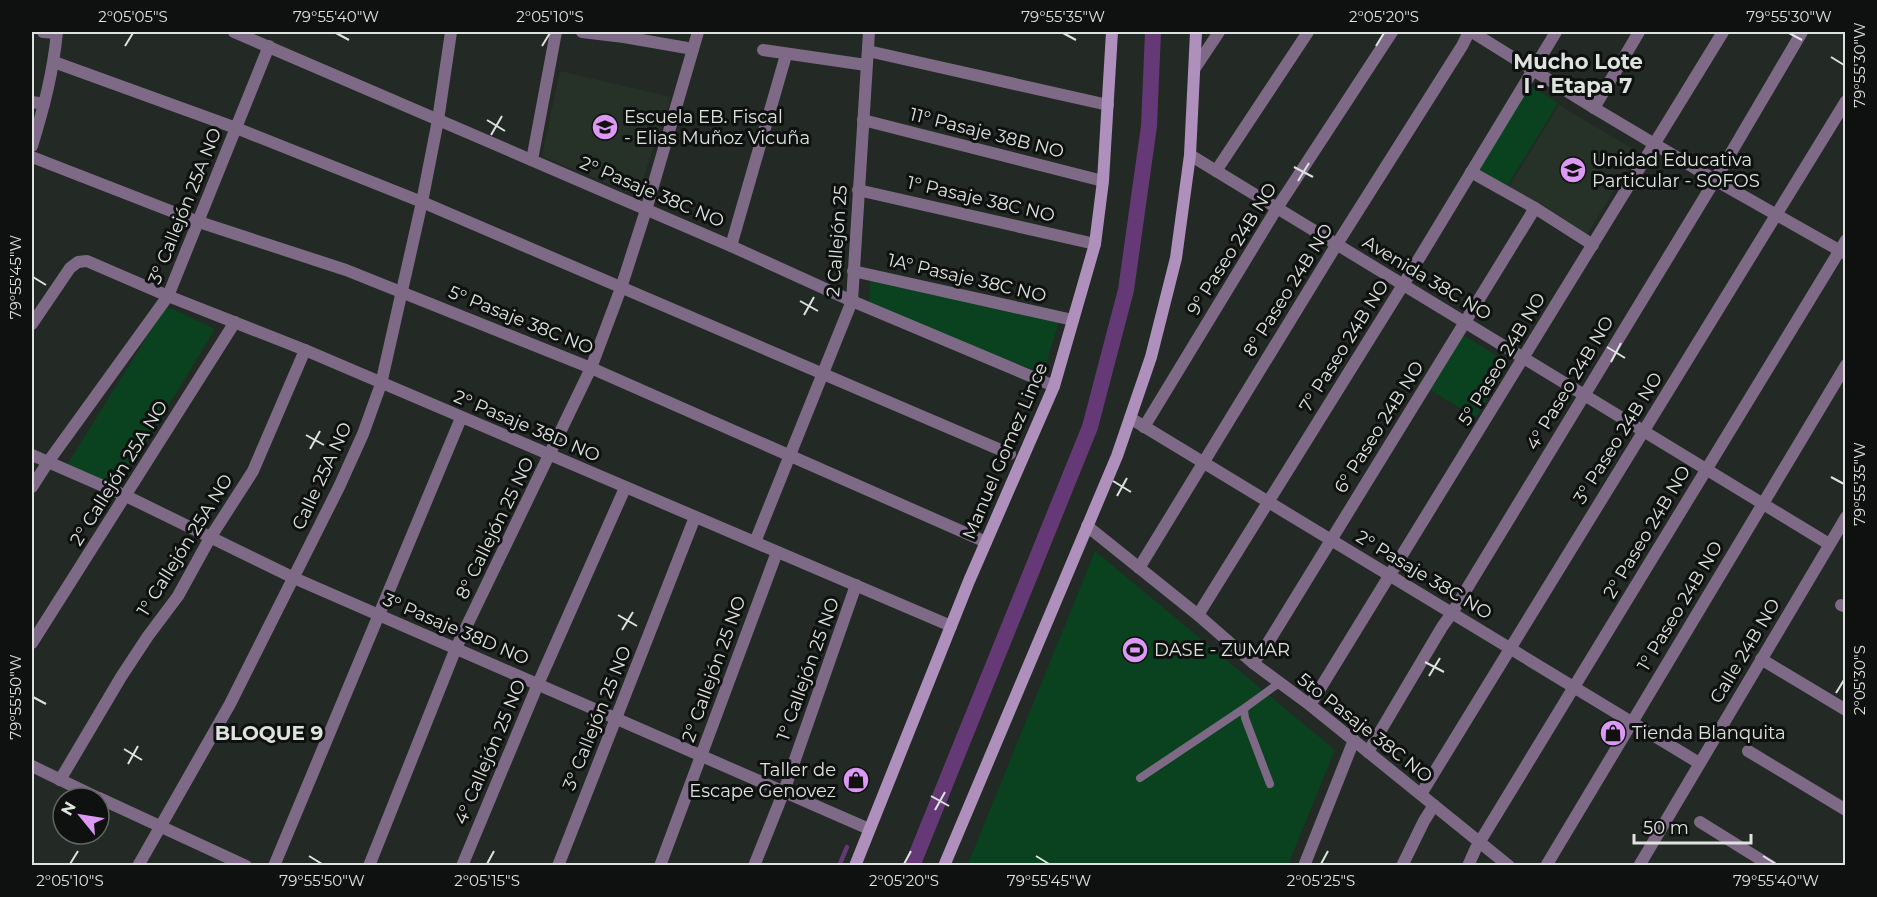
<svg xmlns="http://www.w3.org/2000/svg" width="1877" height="897" font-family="Montserrat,sans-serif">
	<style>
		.built { fill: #263228 }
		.green { fill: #0a411f }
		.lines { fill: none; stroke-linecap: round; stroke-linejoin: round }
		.stream { stroke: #653976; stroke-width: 4.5 }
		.canal { stroke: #653976; stroke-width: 16 }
		.lane { stroke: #7e6a86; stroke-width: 8 }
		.street { stroke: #7e6a86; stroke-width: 12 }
		.secondary { stroke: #af8fbc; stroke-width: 12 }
		.ticks { fill: none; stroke: #dfe3e0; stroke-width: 2 }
		.labels { text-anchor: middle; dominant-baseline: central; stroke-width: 6; stroke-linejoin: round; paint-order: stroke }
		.poi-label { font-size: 18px; fill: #dfe3e0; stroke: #0e110f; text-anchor: start }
		.street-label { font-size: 18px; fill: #dfe3e0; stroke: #0e110f }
		.neighbourhood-label { font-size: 20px; font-weight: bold; fill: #dfe3e0; stroke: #0e110f }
		.quarter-label { font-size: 21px; font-weight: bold; fill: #dfe3e0; stroke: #0e110f }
		.neatline { fill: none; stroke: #dfe3e0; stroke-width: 2 }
		.ticks-label { font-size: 15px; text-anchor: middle; fill: #dfe3e0 }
	</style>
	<rect width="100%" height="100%" fill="#232924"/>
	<g class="built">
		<polygon points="560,71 671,97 637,196 542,156"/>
		<polygon points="1559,105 1638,152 1586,236 1508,188"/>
	</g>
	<g class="green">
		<polygon points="1530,85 1558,103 1507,187 1479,170"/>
		<polygon points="870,280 1059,322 1043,374 869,305"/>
		<polygon points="166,306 215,329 119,487 67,465"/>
		<polygon points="1463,335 1509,363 1476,418 1430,390"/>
		<polygon points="1095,551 1335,750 1288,865 967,866"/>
	</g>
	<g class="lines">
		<polyline class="stream" points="839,866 847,847"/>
		<polyline class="canal" points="912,866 1090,427 1126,290 1149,126 1153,32"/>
		<g class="lane">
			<polyline points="1140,778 1246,707"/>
			<polyline points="1270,784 1245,718 1244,710 1246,707 1279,683"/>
		</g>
		<g class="street">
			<polyline points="43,32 56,33"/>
			<polyline points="234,32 731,246 852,301 1054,386"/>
			<polyline points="582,32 624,37 693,49"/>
			<polyline points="1472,32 1594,108 1715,180 1844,253"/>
			<polyline points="763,50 866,65"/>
			<polyline points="868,51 1108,105"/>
			<polyline points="54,62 236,128 422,202 1010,454"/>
			<polyline points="1195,68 1219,32"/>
			<polyline points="32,102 44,104"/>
			<polyline points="1594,108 1639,32"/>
			<polyline points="863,120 1103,181"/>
			<path d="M 32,146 C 44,107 53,73 57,32"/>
			<polyline points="1190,155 1829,544"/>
			<polyline points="32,157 199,222 346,270 591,368 986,542"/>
			<polyline points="532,160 556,32"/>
			<polyline points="1216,171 1308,32"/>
			<polyline points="1471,172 1535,208 1593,245"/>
			<polyline points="858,190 1095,244"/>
			<polyline points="731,246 786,55"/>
			<polyline points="853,271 1073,320"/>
			<polyline points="32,324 70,268 78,262 87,261 168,296 305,350 951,626"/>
			<polyline points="1130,418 1699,763"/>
			<polyline points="1144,427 1277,208 1392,32"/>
			<polyline points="32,455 126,496 294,578 869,829"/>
			<polyline points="32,487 48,462 168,296 269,46"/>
			<polyline points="1087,526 1198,615 1253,663 1310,705 1509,866"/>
			<polyline points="755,542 852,301 869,32"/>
			<polyline points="1139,568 1337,244 1462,46 1469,32"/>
			<polyline points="1841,605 1846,607"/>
			<polyline points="1198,615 1403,285 1556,32"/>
			<polyline points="32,643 235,322"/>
			<polyline points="1761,659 1846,710"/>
			<polyline points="1253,663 1266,646 1535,208"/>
			<polyline points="1310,705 1723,32"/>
			<polyline points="1748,751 1846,810"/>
			<polyline points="1368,752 1442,627 1452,613 1715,180 1802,32"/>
			<polyline points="32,766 98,798"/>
			<polyline points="60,780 121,677 148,636 178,596 210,538 253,471 305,350"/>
			<polyline points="1421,794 1846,101"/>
			<polyline points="99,798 246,866"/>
			<polyline points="1700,822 1771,866"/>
			<polyline points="138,866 230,704 339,487 363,434 381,384 422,202 438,120 451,32"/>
			<polyline points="274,866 461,418"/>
			<polyline points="369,866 456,648 591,368 621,288 646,210 698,32"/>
			<polyline points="462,866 538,684 625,488"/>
			<polyline points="558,866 695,517"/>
			<polyline points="660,866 777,552"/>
			<polyline points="754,866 784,791 856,585"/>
			<polyline points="1304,866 1354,740"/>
			<polyline points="1402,866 1424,821 1434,805"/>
			<polyline points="1468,866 1476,848 1846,240"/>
			<polyline points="1546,866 1846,365"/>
			<polyline points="1639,866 1846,517"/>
		</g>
		<g class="secondary">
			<polyline points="855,866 969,581 1054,386 1095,244 1103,181 1112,32"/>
			<polyline points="944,866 1117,456 1151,357 1176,258 1190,155 1196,32"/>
		</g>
	</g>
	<path class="ticks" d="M 336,33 L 349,40M 1063,33 L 1076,40M 1789,33 L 1802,40M 125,46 L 133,33M 542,46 L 550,33M 1376,46 L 1384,33M 1831,57 L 1844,65M 487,120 L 505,131M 491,135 L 502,116M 1294,167 L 1313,177M 1298,181 L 1309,163M 33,277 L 46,285M 800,301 L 818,311M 804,315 L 814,297M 1607,347 L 1625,358M 1611,362 L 1621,343M 306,435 L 324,445M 310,449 L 320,431M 1831,477 L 1844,484M 1113,481 L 1131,492M 1117,496 L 1127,478M 618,615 L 637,626M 622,630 L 633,612M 1425,662 L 1444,672M 1429,676 L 1440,658M 1836,693 L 1844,680M 33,697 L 46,704M 124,749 L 142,760M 128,764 L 138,746M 931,796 L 949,806M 935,810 L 945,792M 309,856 L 322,864M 1036,856 L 1049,864M 1763,856 L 1776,864M 70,864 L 78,851M 487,864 L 494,851M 904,864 L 911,851M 1321,864 L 1328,851"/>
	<defs>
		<symbol id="school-disc" viewBox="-11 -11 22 22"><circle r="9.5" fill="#db99f5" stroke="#0e110f"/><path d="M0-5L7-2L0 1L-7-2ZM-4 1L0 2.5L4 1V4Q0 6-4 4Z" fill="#111"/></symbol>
		<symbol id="stadium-disc" viewBox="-11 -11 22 22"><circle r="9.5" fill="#db99f5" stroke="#0e110f"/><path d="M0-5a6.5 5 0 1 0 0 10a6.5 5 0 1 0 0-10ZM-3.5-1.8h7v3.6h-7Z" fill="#111"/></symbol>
		<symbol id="shop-disc" viewBox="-11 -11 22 22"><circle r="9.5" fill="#db99f5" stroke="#0e110f"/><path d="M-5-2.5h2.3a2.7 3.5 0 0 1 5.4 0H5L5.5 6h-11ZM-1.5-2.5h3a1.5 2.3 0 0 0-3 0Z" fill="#111"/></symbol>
	</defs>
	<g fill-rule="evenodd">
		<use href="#school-disc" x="590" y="112" width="30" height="30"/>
		<use href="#school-disc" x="1558" y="155" width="30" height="30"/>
		<use href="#stadium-disc" x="1120" y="635" width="30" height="30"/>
		<use href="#shop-disc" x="1598" y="718" width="30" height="30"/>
		<use href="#shop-disc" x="841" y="765" width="30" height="30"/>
	</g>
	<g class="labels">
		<g class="poi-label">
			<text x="624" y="117">Escuela EB. Fiscal<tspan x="624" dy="21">- Elias Muñoz Vicuña</tspan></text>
			<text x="1592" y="160">Unidad Educativa<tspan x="1592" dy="21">Particular - SOFOS</tspan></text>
			<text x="1154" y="650">DASE - ZUMAR</text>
			<text x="1632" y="733">Tienda Blanquita</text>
			<text x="836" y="770" text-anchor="end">Taller de<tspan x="836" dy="21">Escape Genovez</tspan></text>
		</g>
		<g class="street-label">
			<text transform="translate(987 133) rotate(14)">11° Pasaje 38B NO</text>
			<text transform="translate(652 192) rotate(23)">2° Pasaje 38C NO</text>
			<text transform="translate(981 199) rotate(13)">1° Pasaje 38C NO</text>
			<text transform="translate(185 206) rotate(-68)">3° Callejón 25A NO</text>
			<text transform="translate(837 241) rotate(-86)">2 Callejón 25</text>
			<text transform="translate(1232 249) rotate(-58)">9° Paseo 24B NO</text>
			<text transform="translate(967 278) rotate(13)">1A° Pasaje 38C NO</text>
			<text transform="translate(1427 278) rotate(31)">Avenida 38C NO</text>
			<text transform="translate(1288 290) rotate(-58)">8° Paseo 24B NO</text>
			<text transform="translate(521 320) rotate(22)">5° Pasaje 38C NO</text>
			<text transform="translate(1344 346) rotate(-58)">7° Paseo 24B NO</text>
			<text transform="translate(1502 359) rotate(-59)">5° Paseo 24B NO</text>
			<text transform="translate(1570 383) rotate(-59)">4° Paseo 24B NO</text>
			<text transform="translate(527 426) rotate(23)">2° Pasaje 38D NO</text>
			<text transform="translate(1379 427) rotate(-58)">6° Paseo 24B NO</text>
			<text transform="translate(1618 438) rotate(-58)">3° Paseo 24B NO</text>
			<text transform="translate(1005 451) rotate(-67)">Manuel Gomez Lince</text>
			<text transform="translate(119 473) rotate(-58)">2° Callejón 25A NO</text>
			<text transform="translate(322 476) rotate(-65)">Calle 25A NO</text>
			<text transform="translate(495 528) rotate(-64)">8° Callejón 25 NO</text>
			<text transform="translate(1647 532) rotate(-59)">2° Paseo 24B NO</text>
			<text transform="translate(185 545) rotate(-58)">1° Callejón 25A NO</text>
			<text transform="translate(1424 575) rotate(31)">2° Pasaje 38C NO</text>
			<text transform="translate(1680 606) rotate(-59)">1° Paseo 24B NO</text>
			<text transform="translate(456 629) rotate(23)">3° Pasaje 38D NO</text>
			<text transform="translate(1745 651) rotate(-59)">Calle 24B NO</text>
			<text transform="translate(714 669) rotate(-70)">2° Callejón 25 NO</text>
			<text transform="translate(808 669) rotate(-70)">1° Callejón 25 NO</text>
			<text transform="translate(597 718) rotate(-68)">3° Callejón 25 NO</text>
			<text transform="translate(1365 728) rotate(38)">5to Pasaje 38C NO</text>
			<text transform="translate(490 752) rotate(-67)">4° Callejón 25 NO</text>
		</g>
		<g class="neighbourhood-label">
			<text x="269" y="733">BLOQUE 9</text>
		</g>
		<g class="quarter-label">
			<text x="1578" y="61">Mucho Lote<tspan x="1578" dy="24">I - Etapa 7</tspan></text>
		</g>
	</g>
	<rect width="1877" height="897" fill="none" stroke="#0e110f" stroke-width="66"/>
	<g transform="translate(81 816) rotate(300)"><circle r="28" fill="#0e110f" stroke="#626563" stroke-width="1.5"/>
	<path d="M0-4.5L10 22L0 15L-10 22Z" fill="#db99f5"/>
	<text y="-9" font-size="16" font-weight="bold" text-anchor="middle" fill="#dfe3e0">N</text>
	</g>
	<path d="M1634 834v9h117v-9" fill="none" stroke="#dfe3e0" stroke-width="3"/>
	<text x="1643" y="834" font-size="18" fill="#dfe3e0" stroke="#0e110f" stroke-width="4.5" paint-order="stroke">50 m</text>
	<rect x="33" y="33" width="1811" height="831" class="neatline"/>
	<g class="ticks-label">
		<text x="133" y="22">2°05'05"S</text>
		<text x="336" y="22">79°55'40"W</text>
		<text x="550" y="22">2°05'10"S</text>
		<text x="1063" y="22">79°55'35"W</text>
		<text x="1384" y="22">2°05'20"S</text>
		<text x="1789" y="22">79°55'30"W</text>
		<text transform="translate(1860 65) rotate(-90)" y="5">79°55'30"W</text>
		<text transform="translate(16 277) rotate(-90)" y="5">79°55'45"W</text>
		<text transform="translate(1860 484) rotate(-90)" y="5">79°55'35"W</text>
		<text transform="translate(1860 680) rotate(-90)" y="5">2°05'30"S</text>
		<text transform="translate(16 697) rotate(-90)" y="5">79°55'50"W</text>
		<text x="70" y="886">2°05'10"S</text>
		<text x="322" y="886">79°55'50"W</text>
		<text x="487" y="886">2°05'15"S</text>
		<text x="904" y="886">2°05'20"S</text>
		<text x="1049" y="886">79°55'45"W</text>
		<text x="1321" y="886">2°05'25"S</text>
		<text x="1776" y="886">79°55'40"W</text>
	</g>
</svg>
